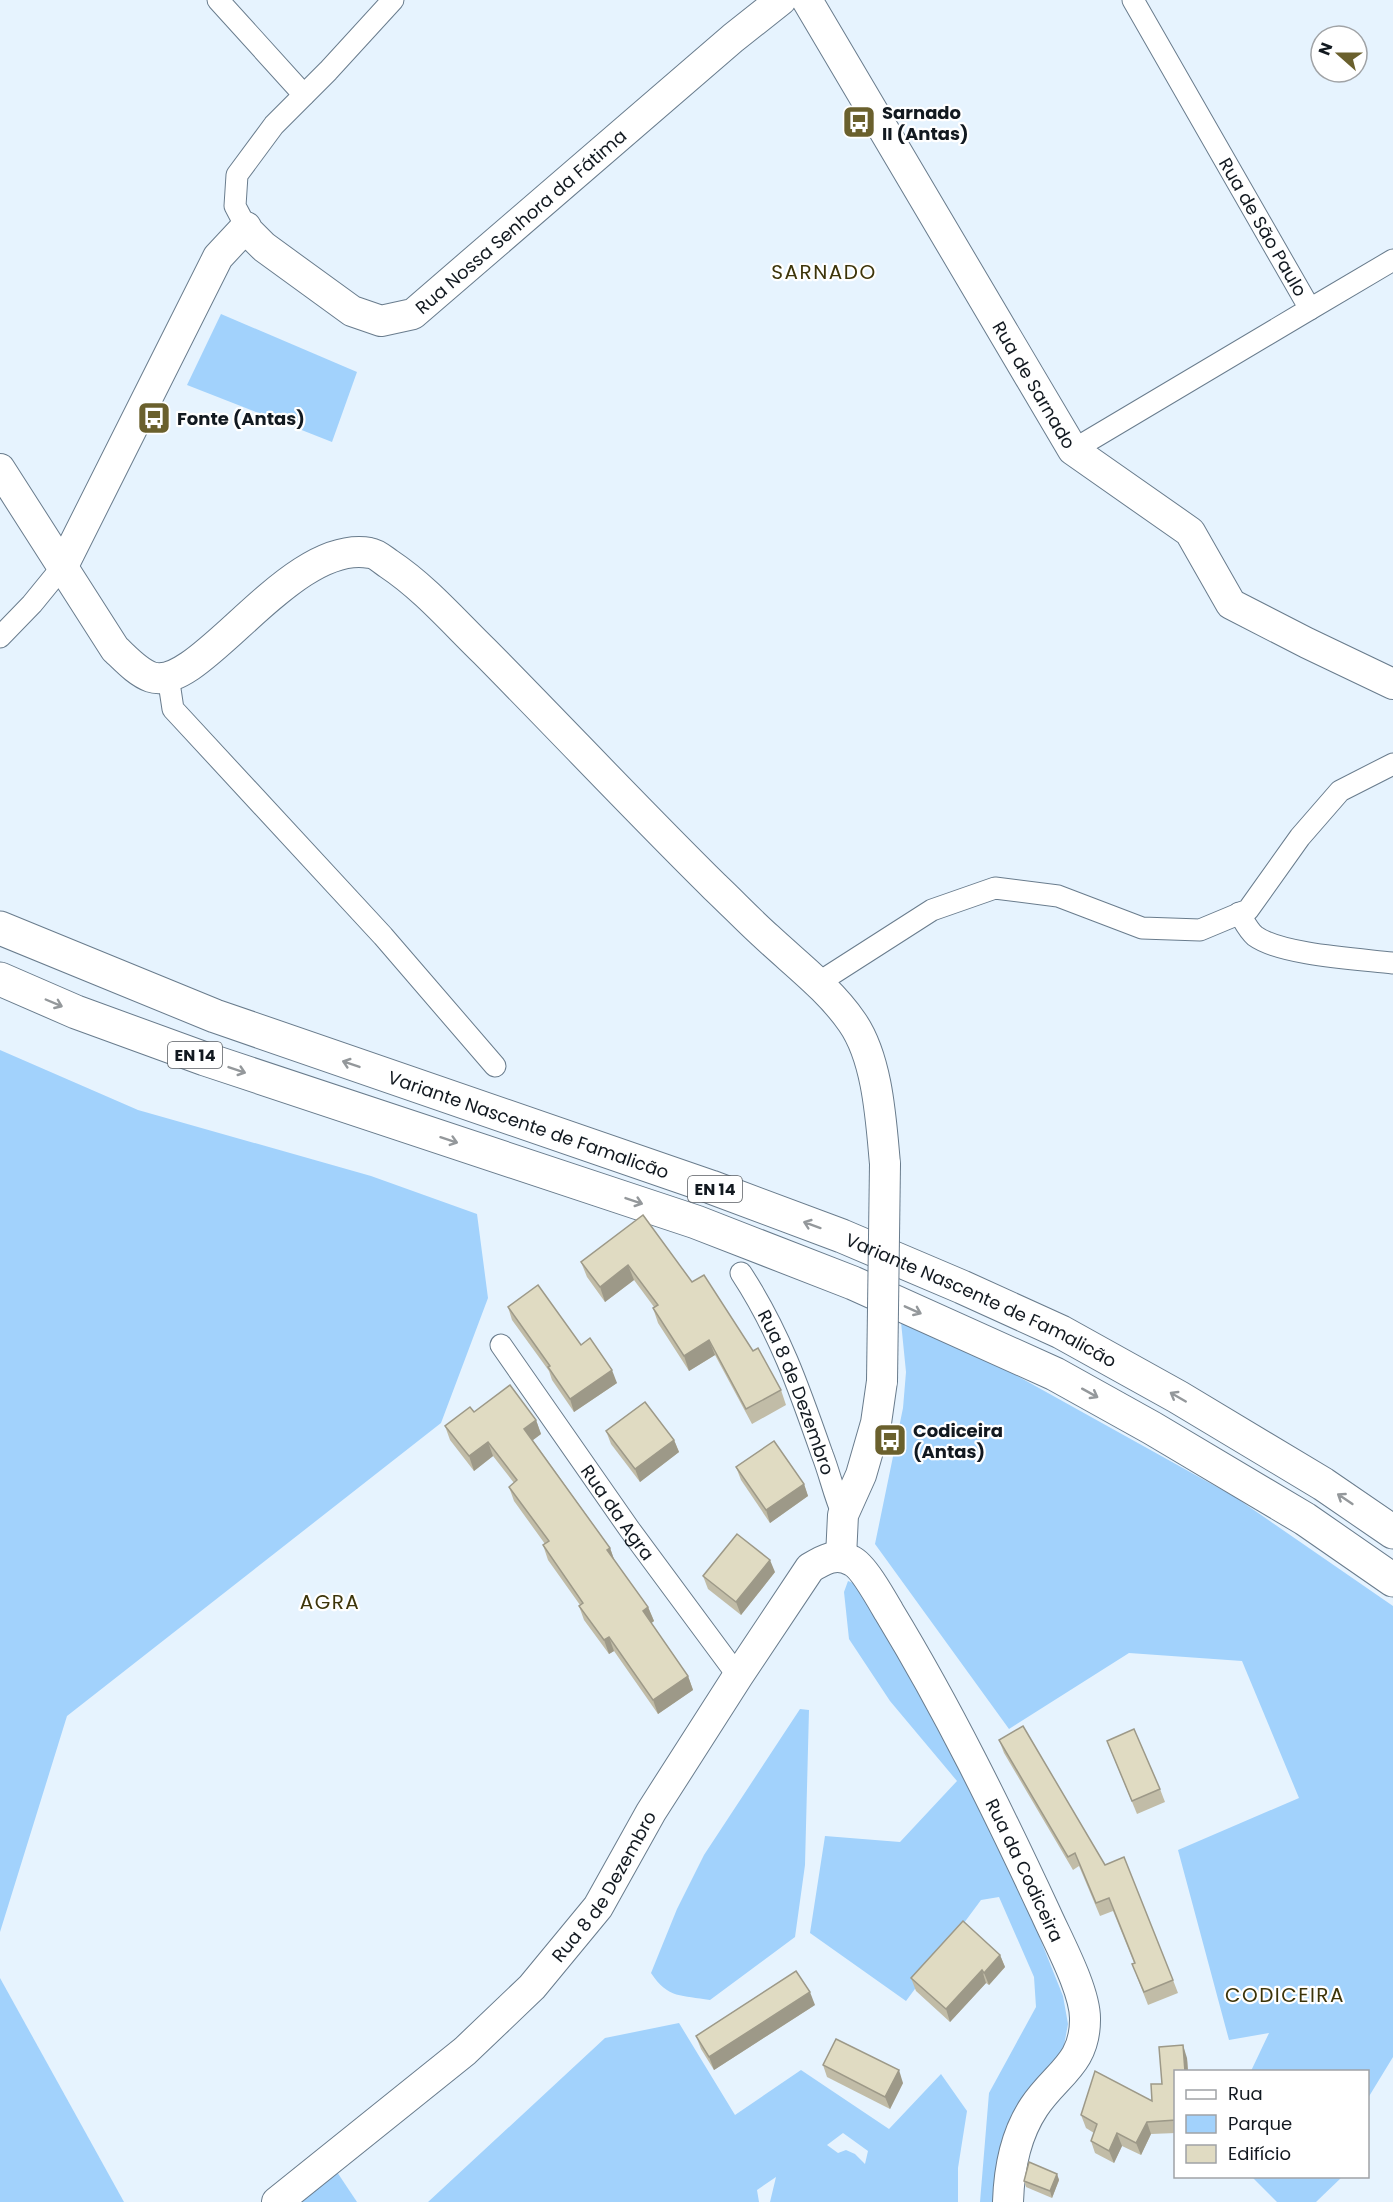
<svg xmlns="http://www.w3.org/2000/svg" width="1393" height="2202" font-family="Poppins,sans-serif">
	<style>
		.green { fill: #a2d2fc; fill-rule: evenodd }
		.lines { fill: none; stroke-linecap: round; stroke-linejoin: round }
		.street-casing { stroke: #697c8d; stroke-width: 23 }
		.secondary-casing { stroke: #697c8d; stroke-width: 32 }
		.highway-casing { stroke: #697c8d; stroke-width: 35 }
		.street { stroke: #fff; stroke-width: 21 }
		.secondary { stroke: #fff; stroke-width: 30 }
		.highway { stroke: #fff; stroke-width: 33 }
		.secondary-bridge-casing { stroke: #697c8d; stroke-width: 32; stroke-linecap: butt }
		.secondary-bridge { stroke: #fff; stroke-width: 30 }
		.wall { fill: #c1bca7 }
		.shaded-wall { fill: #9d9988 }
		.building { fill: #e0dbc2; stroke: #9d9988; stroke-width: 1.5 }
		.oneway { stroke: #94989b }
		.labels { text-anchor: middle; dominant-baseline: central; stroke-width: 4.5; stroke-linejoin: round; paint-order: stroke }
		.shield { fill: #fff; stroke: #595e63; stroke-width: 1.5 }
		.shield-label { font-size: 16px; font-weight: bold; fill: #121920 }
		.poi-label { font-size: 18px; font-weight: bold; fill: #121920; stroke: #fff; text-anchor: start }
		.street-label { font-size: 18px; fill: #121920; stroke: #fff }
		.neighbourhood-label { font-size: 20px; letter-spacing: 1.5px; fill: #3d350a; stroke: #fff }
	</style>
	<rect width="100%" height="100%" fill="#e6f3fe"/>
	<g class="green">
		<polygon points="221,314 357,372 332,442 187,385"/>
		<polygon points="0,1050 138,1110 371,1176 477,1214 488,1298 441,1423 67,1716 0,1932"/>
		<polygon points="901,1322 978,1354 1235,1497 1393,1606 1393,2057 1368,2098 1368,2072 1251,2071 1269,2033 1229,2040 1178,1850 1299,1798 1242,1661 1129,1653 1009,1729 875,1544 903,1408 906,1372"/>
		<polygon points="848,1581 858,1585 948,1746 988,1825 1033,1921 1063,1996 1068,2024 1063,2051 997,2202 980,2202 989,2093 1036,2007 1034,1977 999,1897 981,1900 906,2001 810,1933 825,1836 900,1842 957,1781 890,1701 849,1639 844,1592"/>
		<path d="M 800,1709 L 809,1710 L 805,1865 L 795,1937 L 710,2000 C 682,1995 668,1999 651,1973 L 677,1909 L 704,1855 Z"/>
		<polygon points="0,1978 124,2202 0,2202"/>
		<path d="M 679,2023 L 735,2115 L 801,2070 L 889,2129 L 941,2074 L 967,2111 L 958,2168 L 958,2202 L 770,2202 L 776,2177 L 757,2190 L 759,2202 L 428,2202 L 605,2038 ZM 843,2133 L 868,2151 L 865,2164 L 855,2154 L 846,2150 L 838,2153 L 827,2145 Z"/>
		<polygon points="335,2169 357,2202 296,2202"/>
		<polygon points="1252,2177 1342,2177 1316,2202 1277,2202"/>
	</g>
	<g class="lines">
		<defs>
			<g id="street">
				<polyline points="218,0 304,95"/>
				<polyline points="246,227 235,206 237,175 274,125 328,71 393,0"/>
				<polyline points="1310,309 1393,260"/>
				<polyline points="1073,450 1310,309 1133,0"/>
				<polyline points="0,637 32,604 63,566"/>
				<polyline points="168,676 173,709 383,936 495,1066"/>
				<path d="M 1239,913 C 1244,921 1248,930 1255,936 C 1281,955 1359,959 1393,963"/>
				<polyline points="818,983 932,910 995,888 1058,896 1142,928 1200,930 1248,910 1300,837 1340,791 1393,764"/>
				<path id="s1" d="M 741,1273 C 779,1331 799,1388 822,1454 C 830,1474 834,1495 843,1515"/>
				<path id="s2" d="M 501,1345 L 630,1530 L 738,1676"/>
			</g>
			<g id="secondary">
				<path id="s3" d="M 807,0 L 1073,450 L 1190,532 L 1231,604 L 1307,643 L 1393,684"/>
				<path d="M 0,469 L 115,649 C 125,658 137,672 151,677 C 200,694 289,538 370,553 C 377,554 383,560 389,564 C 425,588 454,622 485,652 C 562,730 637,810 715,887 C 733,904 750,922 768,938 C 797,965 830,990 852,1022 C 878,1059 881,1121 885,1164"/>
				<path id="s4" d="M 63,566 L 218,257 L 246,227 L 248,231 L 264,247 L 352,311 L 381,321 L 413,314 L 733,38 L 781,0"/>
				<polyline points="841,1557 843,1515 861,1475 876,1423 882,1381"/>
				<path id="s5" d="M 277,2202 L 465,2051 L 532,1987 L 598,1907 L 651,1812 L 738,1676 L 810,1568 C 823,1560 836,1552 852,1561 C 863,1566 882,1600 889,1612 C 948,1709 998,1811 1046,1914 C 1058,1941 1086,1992 1085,2020 C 1085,2064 1056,2074 1034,2107 C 1016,2134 1009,2170 1008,2202"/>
			</g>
			<g id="highway">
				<path id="s6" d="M 0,928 L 215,1016 L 711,1187 L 842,1236 L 962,1287 L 1061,1332 L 1178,1397 L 1323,1484 L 1393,1532"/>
				<polyline points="0,979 76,1012 205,1059 696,1222 853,1283 1055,1374 1152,1428 1305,1519 1393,1580"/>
			</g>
		</defs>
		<use href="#street" class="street-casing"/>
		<use href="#secondary" class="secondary-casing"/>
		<use href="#highway" class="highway-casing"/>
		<use href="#street" class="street"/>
		<use href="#secondary" class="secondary"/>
		<use href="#highway" class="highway"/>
		<defs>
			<polyline id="secondary-bridge" points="882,1381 885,1164"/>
		</defs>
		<use href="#secondary-bridge" class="secondary-bridge-casing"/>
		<use href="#secondary-bridge" class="secondary-bridge"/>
	</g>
	<g class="wall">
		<polygon points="643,1215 692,1282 753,1351 781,1390 786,1405 752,1424 715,1355 689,1371 658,1323 653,1308 654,1307 634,1280 605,1302 587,1277 581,1262"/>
		<polygon points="508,1307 581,1345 617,1383 574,1412 552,1380 549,1371 512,1320"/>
		<polygon points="536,1420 541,1434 533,1440 610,1548 615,1562 648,1607 654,1621 651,1623 688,1676 693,1690 658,1714 614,1651 609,1654 584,1620 579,1606 580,1605 548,1560 543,1545 545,1544 514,1501 509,1487 514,1483 493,1456 474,1471 450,1440 445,1426"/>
		<polygon points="606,1431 674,1440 679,1452 640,1482 611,1444"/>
		<polygon points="736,1467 804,1484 808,1496 770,1523 741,1480"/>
		<polygon points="775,1572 741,1615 708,1589 703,1576"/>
		<polygon points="999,1740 1173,1980 1178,1993 1148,2005 1137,1977 1134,1963 1113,1911 1100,1916 1079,1866 1073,1870 1004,1753"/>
		<polygon points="1107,1741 1160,1789 1165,1802 1137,1814"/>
		<polygon points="1000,1955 1005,1967 989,1985 986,1983 950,2022 916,1991 911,1978"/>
		<polygon points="815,2005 714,2070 701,2049 696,2036"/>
		<polygon points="1187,2058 1188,2072 1176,2072 1176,2133 1151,2134 1141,2155 1122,2146 1114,2163 1095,2153 1091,2141 1094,2133 1086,2128 1081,2115 1152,2101 1162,2084"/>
		<polygon points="823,2065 903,2083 890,2109 827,2077"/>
		<polygon points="1057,2174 1059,2180 1052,2198 1026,2187 1024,2181"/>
	</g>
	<g class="shaded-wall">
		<polygon points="628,1265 634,1280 605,1302 600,1287"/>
		<polygon points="709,1340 715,1355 689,1371 684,1356"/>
		<polygon points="612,1370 617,1383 574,1412 570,1399"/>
		<polygon points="536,1420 541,1434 529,1443 524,1429"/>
		<polygon points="674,1440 679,1452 640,1482 635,1469"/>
		<polygon points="488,1442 493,1456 474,1471 469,1456"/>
		<polygon points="804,1484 808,1496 770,1523 766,1510"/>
		<polygon points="610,1548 615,1562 607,1550"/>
		<polygon points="770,1560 775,1572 741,1615 736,1602"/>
		<polygon points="648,1607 654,1621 648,1626 643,1611"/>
		<polygon points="609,1637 614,1651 609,1654 604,1640"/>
		<polygon points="688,1676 693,1690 658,1714 653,1700"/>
		<polygon points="1000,1955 1005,1967 989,1985 984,1973"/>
		<polygon points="982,1970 986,1983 950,2022 946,2009"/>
		<polygon points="810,1992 815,2005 714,2070 709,2057"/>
		<polygon points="1183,2045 1187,2058 1188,2072 1185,2072"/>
		<polygon points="899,2070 903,2083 890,2109 885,2097"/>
		<polygon points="1147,2122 1151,2134 1141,2155 1136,2143"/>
		<polygon points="1117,2133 1122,2146 1114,2163 1109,2151"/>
		<polygon points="1057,2174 1059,2180 1052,2198 1050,2191"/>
	</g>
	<g class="building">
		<polygon points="643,1215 692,1282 704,1275 753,1351 758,1348 781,1390 746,1409 709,1340 684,1356 653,1308 658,1305 628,1265 600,1287 581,1262"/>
		<polygon points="538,1285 581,1345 590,1338 612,1370 570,1399 548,1367 550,1366 508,1307"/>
		<polygon points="510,1385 536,1420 524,1429 610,1548 607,1550 648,1607 643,1611 688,1676 653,1700 609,1637 604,1640 579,1606 583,1603 543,1545 549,1541 509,1487 517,1480 488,1442 469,1456 445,1426 470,1407 474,1412"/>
		<polygon points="645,1402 674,1440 635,1469 606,1431"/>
		<polygon points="774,1441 804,1484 766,1510 736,1467"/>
		<polygon points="737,1534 770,1560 736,1602 703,1576"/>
		<polygon points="1023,1726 1105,1865 1124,1857 1173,1980 1144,1992 1132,1964 1135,1963 1109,1898 1096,1903 1075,1853 1068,1857 999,1740"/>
		<polygon points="1134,1729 1160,1789 1132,1801 1107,1741"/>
		<polygon points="963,1921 1000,1955 984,1973 982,1970 946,2009 911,1978"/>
		<polygon points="796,1971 810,1992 709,2057 696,2036"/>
		<polygon points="836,2039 899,2070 885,2097 823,2065"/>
		<polygon points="1183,2045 1185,2072 1176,2072 1176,2120 1147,2122 1136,2143 1117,2133 1109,2151 1091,2141 1097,2124 1081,2115 1095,2071 1152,2101 1151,2084 1162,2084 1159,2047"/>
		<polygon points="1029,2162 1057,2174 1050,2191 1024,2181"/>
	</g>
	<defs><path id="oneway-shaft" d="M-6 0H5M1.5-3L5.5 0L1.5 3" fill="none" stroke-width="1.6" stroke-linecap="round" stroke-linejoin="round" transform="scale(1.5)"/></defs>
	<g class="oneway">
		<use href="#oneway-shaft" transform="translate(54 1003) rotate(23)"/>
		<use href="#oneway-shaft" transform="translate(351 1064) rotate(-161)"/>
		<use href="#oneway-shaft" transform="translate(237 1070) rotate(19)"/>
		<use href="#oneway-shaft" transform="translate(449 1140) rotate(18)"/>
		<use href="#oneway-shaft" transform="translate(634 1201) rotate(19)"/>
		<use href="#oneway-shaft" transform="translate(812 1225) rotate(-160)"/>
		<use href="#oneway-shaft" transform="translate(913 1310) rotate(24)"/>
		<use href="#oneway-shaft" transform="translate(1090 1393) rotate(29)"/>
		<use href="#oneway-shaft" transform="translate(1178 1397) rotate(-150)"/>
		<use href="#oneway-shaft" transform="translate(1345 1499) rotate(-146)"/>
	</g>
	<defs>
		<symbol id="bus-square" viewBox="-11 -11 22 22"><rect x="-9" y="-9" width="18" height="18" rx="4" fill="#6a602d" stroke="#fff"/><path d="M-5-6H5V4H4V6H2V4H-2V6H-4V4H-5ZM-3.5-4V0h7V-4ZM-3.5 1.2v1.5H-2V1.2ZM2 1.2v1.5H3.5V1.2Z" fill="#fff"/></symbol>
	</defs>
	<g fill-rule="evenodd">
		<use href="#bus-square" x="840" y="103" width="38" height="38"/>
		<use href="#bus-square" x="135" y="399" width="38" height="38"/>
		<use href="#bus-square" x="871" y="1421" width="38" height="38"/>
	</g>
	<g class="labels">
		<g class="shield">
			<rect x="168" y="1042" width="54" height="26" rx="4.5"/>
			<rect x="688" y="1176" width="54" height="26" rx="4.5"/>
		</g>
		<g class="shield-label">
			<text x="195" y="1055">EN 14</text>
			<text x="715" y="1189">EN 14</text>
		</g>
		<g class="poi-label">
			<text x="882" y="112">Sarnado<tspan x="882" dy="21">II (Antas)</tspan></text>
			<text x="177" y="418">Fonte (Antas)</text>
			<text x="913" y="1430">Codiceira<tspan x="913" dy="21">(Antas)</tspan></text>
		</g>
		<g class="street-label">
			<text stroke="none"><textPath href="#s4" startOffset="728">Rua Nossa Senhora da Fátima</textPath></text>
			<text transform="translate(1263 227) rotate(60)">Rua de São Paulo</text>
			<text stroke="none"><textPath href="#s3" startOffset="447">Rua de Sarnado</textPath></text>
			<text stroke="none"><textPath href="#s6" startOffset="564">Variante Nascente de Famalicão</textPath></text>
			<text stroke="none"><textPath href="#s6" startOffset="1050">Variante Nascente de Famalicão</textPath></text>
			<text stroke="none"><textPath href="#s1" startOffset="132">Rua 8 de Dezembro</textPath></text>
			<text stroke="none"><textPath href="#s2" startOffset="204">Rua da Agra</textPath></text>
			<text stroke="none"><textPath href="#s5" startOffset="1238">Rua da Codiceira</textPath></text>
			<text stroke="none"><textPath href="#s5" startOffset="458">Rua 8 de Dezembro</textPath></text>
		</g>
		<g class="neighbourhood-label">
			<text x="824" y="272">SARNADO</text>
			<text x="330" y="1602">AGRA</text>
			<text x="1285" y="1995">CODICEIRA</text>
		</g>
	</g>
	<rect x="1174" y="2070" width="195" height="108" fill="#ffffff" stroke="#a0a3a6" stroke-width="1.5"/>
	<rect x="1186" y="2090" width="30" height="9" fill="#ffffff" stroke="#a0a3a6" stroke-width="1.5"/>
	<text x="1228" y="2100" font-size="18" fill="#121920">Rua</text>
	<rect x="1186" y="2115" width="30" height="18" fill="#a2d2fc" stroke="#a0a3a6" stroke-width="1.5"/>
	<text x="1228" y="2130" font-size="18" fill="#121920">Parque</text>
	<rect x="1186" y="2145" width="30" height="18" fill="#e0dbc2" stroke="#a0a3a6" stroke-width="1.5"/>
	<text x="1228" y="2160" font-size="18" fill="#121920">Edifício</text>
	<g transform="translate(1339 54) rotate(291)"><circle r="28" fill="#ffffff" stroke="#a0a3a6" stroke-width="1.5"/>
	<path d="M0-4.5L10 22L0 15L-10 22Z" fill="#6a602d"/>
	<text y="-9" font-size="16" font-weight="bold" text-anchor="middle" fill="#121920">N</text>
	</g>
</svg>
